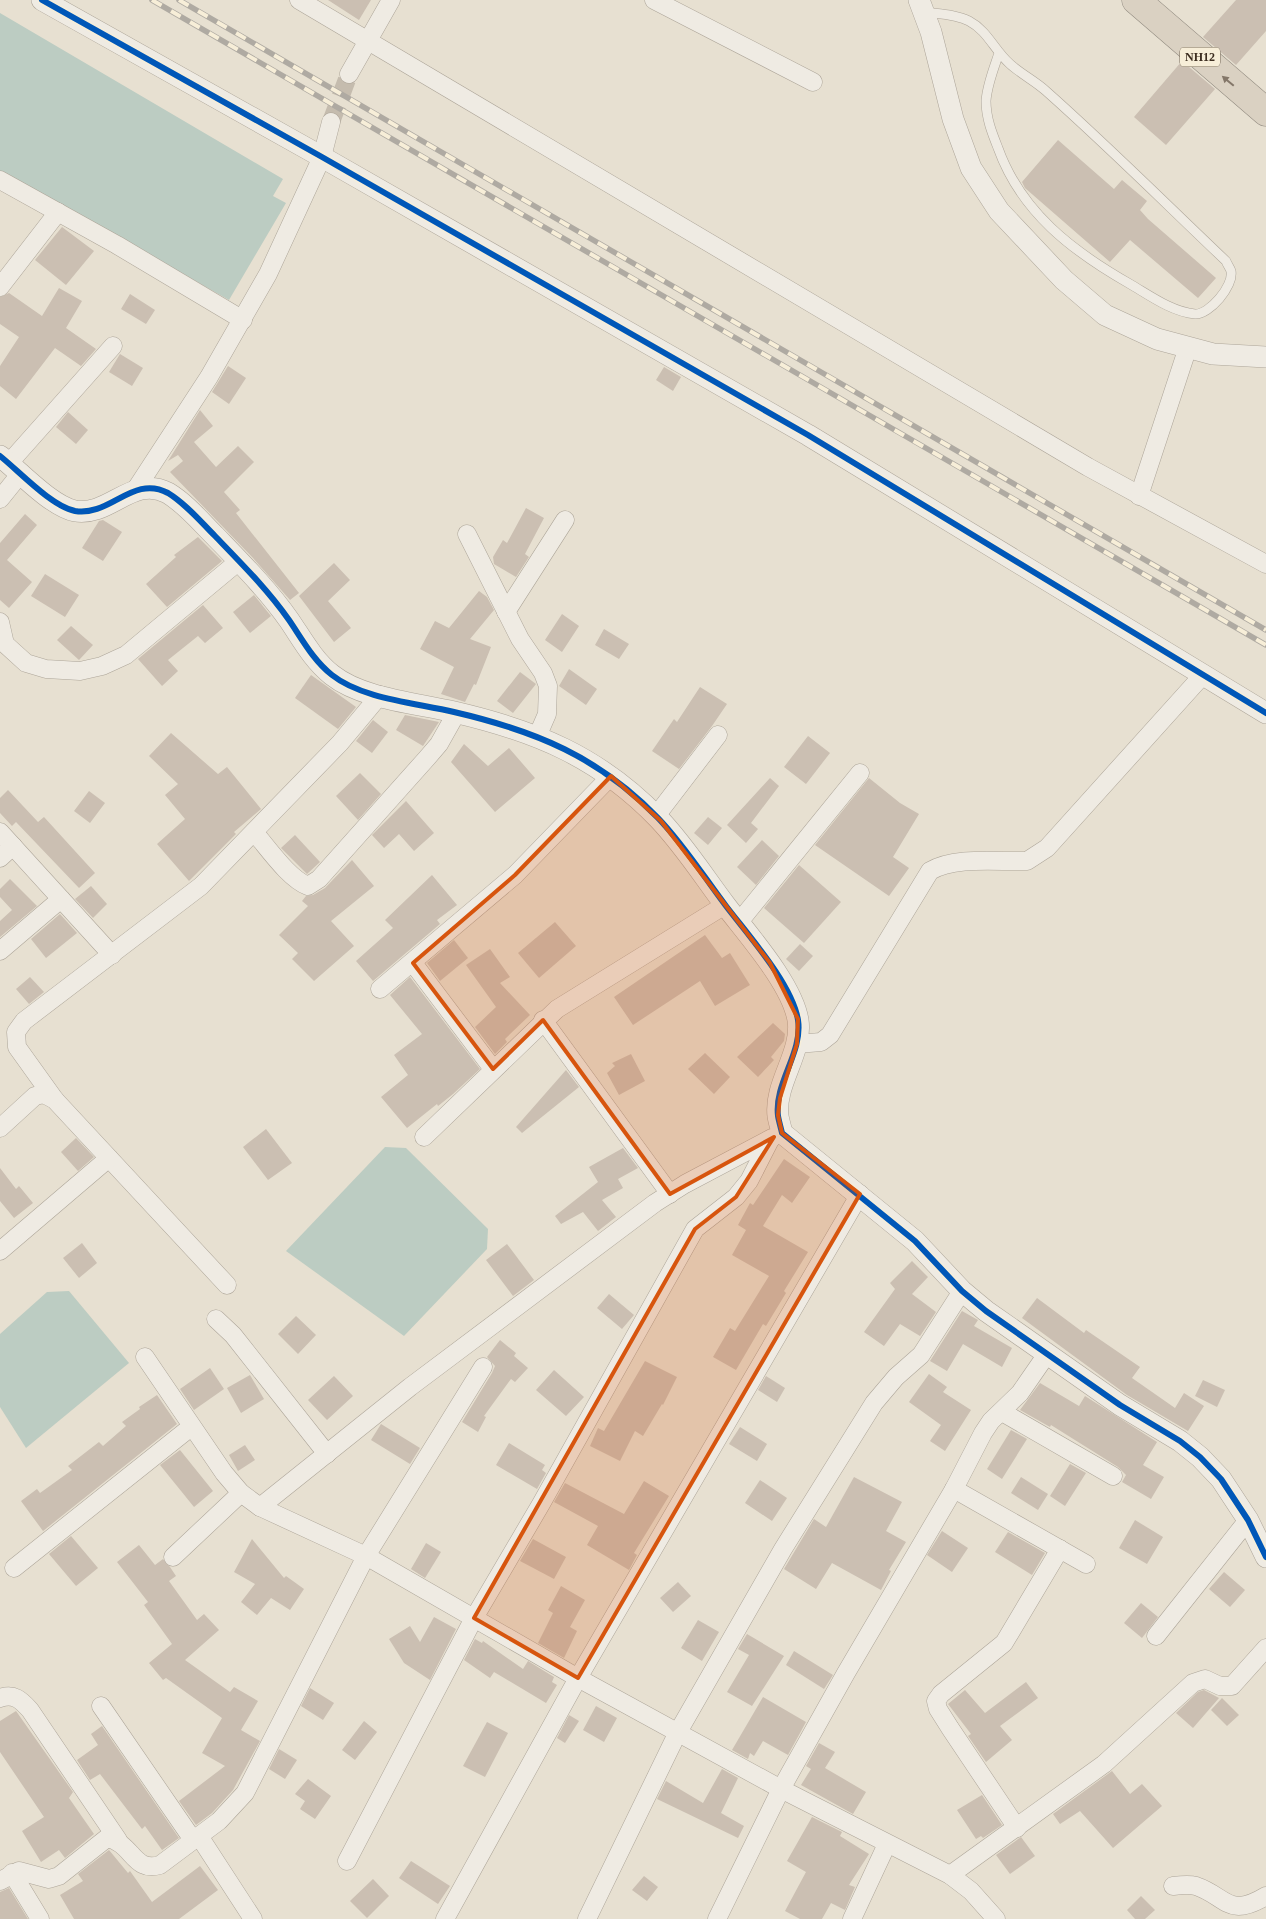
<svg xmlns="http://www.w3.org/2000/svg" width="1266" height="1919" font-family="Georgia,serif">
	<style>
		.water { fill: #bcccc2 }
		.building { fill: #cbbfb2 }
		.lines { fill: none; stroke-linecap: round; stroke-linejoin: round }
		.minor-tunnel { stroke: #c5bcae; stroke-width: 18; stroke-dasharray: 18 9; stroke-linecap: butt }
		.service-casing { stroke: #ada599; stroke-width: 10 }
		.minor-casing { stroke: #ada599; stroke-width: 19 }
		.tertiary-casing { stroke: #ada599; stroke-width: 22 }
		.motorway-casing { stroke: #928b80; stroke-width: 29 }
		.service { stroke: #efebe3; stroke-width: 9 }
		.minor { stroke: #efebe3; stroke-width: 18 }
		.tertiary { stroke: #efebe3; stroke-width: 21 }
		.motorway { stroke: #dad1c2; stroke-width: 28 }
		.rail-casing { stroke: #afaaa2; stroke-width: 5.5 }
		.rail { stroke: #f7eed8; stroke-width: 4; stroke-dasharray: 11; stroke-linecap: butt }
		.cycleway-casing { stroke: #f7eed8; stroke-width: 9 }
		.cycleway { stroke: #0057b8; stroke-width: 6 }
		.oneway { fill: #847769 }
		.marked { fill: #d7550e; fill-opacity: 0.2; stroke: #d7550e; stroke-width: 4; stroke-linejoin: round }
		.labels { text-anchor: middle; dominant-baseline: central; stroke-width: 5; stroke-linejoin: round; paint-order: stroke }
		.shield { fill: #f7eed8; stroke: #756857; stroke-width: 1 }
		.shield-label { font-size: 12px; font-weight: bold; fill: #3d2e20 }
	</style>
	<rect width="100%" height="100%" fill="#e7e0d1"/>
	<g class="water">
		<polygon points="0,13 283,179 273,196 286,203 229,300 0,171"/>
		<polygon points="385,1147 406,1148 488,1229 487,1249 404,1336 286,1251"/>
		<polygon points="69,1291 129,1363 26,1448 0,1407 0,1334 47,1292"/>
	</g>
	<g class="building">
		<polygon points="328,0 371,0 359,20"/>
		<polygon points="1236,0 1266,0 1266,31 1236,65 1203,37"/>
		<polygon points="1182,61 1215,89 1166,145 1134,117"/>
		<polygon points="1058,140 1114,189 1122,180 1147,201 1140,210 1148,219 1216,278 1198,298 1130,240 1110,262 1025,188 1022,182"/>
		<polygon points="62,227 94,251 66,285 35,260"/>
		<polygon points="59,288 82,301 66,328 96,349 81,366 55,348 16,399 0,386 0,366 19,337 0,324 0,297 9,293 42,316"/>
		<polygon points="130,294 155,310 146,324 121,309"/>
		<polygon points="120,354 143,368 132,386 109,372"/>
		<polygon points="228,366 246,378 229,404 212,392"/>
		<polygon points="664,367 681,377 673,391 656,380"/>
		<polygon points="200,410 213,426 194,442 216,467 238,446 254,462 224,492 240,510 236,513 299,593 290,600 253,558 170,472 183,461 178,455 168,461"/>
		<polygon points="68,412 88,430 76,444 56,427"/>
		<polygon points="526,508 544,518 525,554 529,557 516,577 494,564 493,557 503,540 507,543"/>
		<polygon points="25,514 37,525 7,560 32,582 9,608 0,600 0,543"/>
		<polygon points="103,520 122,532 103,561 82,548 99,521"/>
		<polygon points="198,537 222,561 167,607 146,584 176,557 174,555"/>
		<polygon points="334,563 350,580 328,601 351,628 334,642 299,596"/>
		<polygon points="45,574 79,595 65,617 31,596"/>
		<polygon points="479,591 487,597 494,610 470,639 491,647 476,685 474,684 465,702 441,694 454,667 420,649 435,621 449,628"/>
		<polygon points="254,595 271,616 250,633 233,612"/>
		<polygon points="203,605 223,628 205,643 198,636 168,660 178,671 162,686 138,659"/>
		<polygon points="562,614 579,626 562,652 545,640"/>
		<polygon points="71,626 93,645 79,660 57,640"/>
		<polygon points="604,629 629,644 619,659 595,645"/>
		<polygon points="569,669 597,689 586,705 559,686"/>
		<polygon points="520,672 536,684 513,713 497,701"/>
		<polygon points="311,675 356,707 338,729 295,698"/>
		<polygon points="700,687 727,704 712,726 679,769 652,751 674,719 677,722"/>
		<polygon points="405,715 439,722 423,746 396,730"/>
		<polygon points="373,720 388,732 372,753 356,741"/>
		<polygon points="171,733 218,774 227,767 261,809 234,832 236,834 189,881 157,844 185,819 165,795 178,784 149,756"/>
		<polygon points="808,736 830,753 806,784 784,767"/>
		<polygon points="464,744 488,766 509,748 535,778 495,812 451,762"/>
		<polygon points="360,773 381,794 358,820 336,796"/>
		<polygon points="770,778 779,786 751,823 758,829 746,843 727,825"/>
		<polygon points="869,778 900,803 919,814 893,857 909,868 889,896 815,845"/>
		<polygon points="8,790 38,822 44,817 95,873 79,888 16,822 12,826 0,813 0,798"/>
		<polygon points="89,791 105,803 90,823 74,811"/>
		<polygon points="406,801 434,833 414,851 399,834 384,848 372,835"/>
		<polygon points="708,817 722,828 708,845 694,833"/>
		<polygon points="295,835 320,862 307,874 281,848"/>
		<polygon points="762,840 779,856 756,885 737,867"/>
		<polygon points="352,860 374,886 331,921 354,946 314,981 292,959 298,953 279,935 308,906 302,901 306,896 313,895 325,888"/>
		<polygon points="799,865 841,902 804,943 764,908"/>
		<polygon points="432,875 457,905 437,920 440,924 373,981 356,961 393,928 385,920"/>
		<polygon points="10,879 37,906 0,937 0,921 12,910 0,897 0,889"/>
		<polygon points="91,886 107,904 93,918 75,899"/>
		<polygon points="60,914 77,933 46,958 31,939"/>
		<polygon points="555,922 576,946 539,978 518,953"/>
		<polygon points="705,935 722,958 730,953 750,985 715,1006 700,981 633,1025 614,997"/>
		<polygon points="454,940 468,958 440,981 427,963"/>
		<polygon points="800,944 813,956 799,971 786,959"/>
		<polygon points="490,949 510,977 500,983 530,1015 505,1039 507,1042 495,1054 475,1027 496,1007 466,965"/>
		<polygon points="30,977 44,992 29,1004 16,989"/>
		<polygon points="410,977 480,1069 453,1094 438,1106 437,1104 407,1128 381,1097 408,1075 394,1055 422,1034 390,995"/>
		<polygon points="773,1023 785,1034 784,1041 771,1057 774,1060 758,1077 737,1057"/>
		<polygon points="705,1053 730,1077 714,1094 688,1069"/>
		<polygon points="631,1054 645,1081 619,1095 607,1073 615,1066 612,1063"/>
		<polygon points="566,1070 579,1087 522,1133 516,1127"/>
		<polygon points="266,1129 292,1163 268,1180 243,1147"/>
		<polygon points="76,1138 94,1157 78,1171 61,1152"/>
		<polygon points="623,1148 638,1168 618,1179 623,1188 602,1200 616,1217 598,1231 583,1212 561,1224 555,1216 598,1182 589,1167"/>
		<polygon points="784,1159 810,1177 792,1203 782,1195 763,1226 808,1252 784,1291 786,1293 766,1326 763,1324 736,1370 713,1357 730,1328 735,1331 769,1276 732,1255 746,1230 738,1225 750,1203 753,1205"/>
		<polygon points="0,1168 16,1189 19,1186 33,1203 14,1218 0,1201"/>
		<polygon points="82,1243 97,1263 79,1278 63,1258"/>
		<polygon points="507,1244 534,1280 513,1296 486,1260"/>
		<polygon points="912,1261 928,1277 912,1294 936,1312 920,1336 900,1324 884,1346 864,1332 895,1289 890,1283"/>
		<polygon points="609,1294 634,1315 622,1329 597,1308"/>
		<polygon points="1037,1298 1084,1333 1086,1330 1140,1367 1132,1378 1175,1408 1184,1393 1204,1406 1188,1431 1127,1395 1022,1318"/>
		<polygon points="962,1311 978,1320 974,1326 1012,1348 1002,1367 963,1344 947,1371 930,1361"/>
		<polygon points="296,1316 316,1335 298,1354 278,1334"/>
		<polygon points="500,1340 516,1353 514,1356 528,1368 515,1382 511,1379 484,1416 486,1417 478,1432 462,1422 492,1373 495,1366 487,1357"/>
		<polygon points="645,1361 677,1377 663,1405 662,1404 643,1436 635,1431 620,1461 590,1446 598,1428 604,1431"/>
		<polygon points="210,1368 224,1389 194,1410 180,1389"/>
		<polygon points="554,1370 584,1397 566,1416 536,1390"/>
		<polygon points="929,1374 947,1387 943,1392 971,1410 945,1451 930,1441 941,1425 909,1402"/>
		<polygon points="250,1375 264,1399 241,1413 227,1388"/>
		<polygon points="334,1376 353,1396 327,1420 308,1400"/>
		<polygon points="766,1376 785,1388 777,1402 758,1390"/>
		<polygon points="1203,1380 1225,1390 1217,1407 1195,1396"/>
		<polygon points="1040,1383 1079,1406 1085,1396 1157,1442 1143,1465 1164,1477 1151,1499 1122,1482 1126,1475 1118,1467 1051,1425 1050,1427 1020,1410"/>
		<polygon points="157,1395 177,1424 43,1531 21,1501 37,1489 40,1493 72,1470 68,1466 99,1442 103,1446 126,1426 122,1422 140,1409 139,1407"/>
		<polygon points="381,1424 420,1448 410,1464 371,1440"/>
		<polygon points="740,1427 767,1444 757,1461 729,1444"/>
		<polygon points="1011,1430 1027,1439 1002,1479 987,1469"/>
		<polygon points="509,1443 545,1465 542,1470 546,1473 537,1489 496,1465"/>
		<polygon points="245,1445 255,1460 238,1471 229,1455"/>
		<polygon points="180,1450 213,1491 194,1507 160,1465"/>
		<polygon points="1070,1464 1086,1473 1065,1506 1050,1496"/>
		<polygon points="854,1477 902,1502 886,1531 906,1542 889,1570 891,1571 881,1590 832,1563 816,1589 784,1569 814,1519 826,1527"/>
		<polygon points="1021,1477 1048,1494 1038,1510 1011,1493"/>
		<polygon points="760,1480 787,1498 772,1521 745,1503"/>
		<polygon points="644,1481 669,1496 634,1553 637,1555 629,1570 587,1545 598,1526 554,1502 565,1483 624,1514"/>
		<polygon points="1135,1520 1163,1537 1147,1564 1119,1548"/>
		<polygon points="942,1531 968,1548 952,1572 927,1555"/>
		<polygon points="1008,1532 1045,1553 1032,1575 995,1552"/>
		<polygon points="71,1536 98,1568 76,1586 49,1554"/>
		<polygon points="252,1539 284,1578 286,1576 304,1589 290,1610 271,1598 257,1615 241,1602 255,1584 234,1572"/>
		<polygon points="533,1539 566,1557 554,1579 520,1561"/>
		<polygon points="426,1543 441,1552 425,1578 411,1569"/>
		<polygon points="139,1545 155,1565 163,1559 170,1567 176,1576 169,1581 197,1620 204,1614 219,1630 185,1660 230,1692 234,1687 258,1701 241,1730 260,1741 233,1790 212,1813 196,1825 179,1801 225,1766 202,1753 222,1718 166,1678 163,1680 149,1663 172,1644 144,1605 148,1602 117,1562"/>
		<polygon points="1224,1572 1245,1590 1230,1607 1209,1589"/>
		<polygon points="678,1582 691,1596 673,1612 660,1598"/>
		<polygon points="561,1586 585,1600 570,1627 577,1631 564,1658 538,1643 553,1613 548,1610"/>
		<polygon points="1141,1603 1158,1617 1142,1638 1124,1623"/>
		<polygon points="434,1617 456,1629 430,1680 404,1663 389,1639 410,1626 420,1642"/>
		<polygon points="698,1620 719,1632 702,1661 681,1648"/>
		<polygon points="747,1634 784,1656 752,1706 727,1692 749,1655 738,1649"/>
		<polygon points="475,1639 482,1643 483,1641 523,1669 528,1661 554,1677 552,1682 557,1685 546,1703 494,1672 490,1678 464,1660"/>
		<polygon points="794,1651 833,1675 824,1689 786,1665"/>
		<polygon points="1026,1682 1038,1698 1000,1726 1012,1740 986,1762 968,1736 971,1734 948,1704 965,1690 985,1713"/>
		<polygon points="310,1688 334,1703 323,1720 301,1706"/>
		<polygon points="1204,1690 1219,1698 1193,1728 1176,1713 1198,1692"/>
		<polygon points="763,1697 806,1722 788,1755 763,1741 754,1756 750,1753 748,1759 732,1750"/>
		<polygon points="1222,1698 1239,1715 1227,1726 1211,1710"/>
		<polygon points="596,1706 617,1718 604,1742 583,1730"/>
		<polygon points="16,1711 73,1792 69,1798 94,1834 65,1858 59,1850 41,1862 22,1831 44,1817 0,1752 0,1721"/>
		<polygon points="569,1715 579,1721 565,1743 557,1738"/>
		<polygon points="364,1721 377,1732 355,1760 342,1750"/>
		<polygon points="487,1722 508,1733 485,1777 463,1766"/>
		<polygon points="102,1726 179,1838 162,1850 145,1826 142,1829 100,1774 90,1780 77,1760 98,1745 91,1734"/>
		<polygon points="819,1743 835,1752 825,1768 866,1792 853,1814 801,1785 811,1769 806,1766"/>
		<polygon points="279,1749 297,1760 285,1779 269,1769"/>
		<polygon points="722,1769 738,1778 721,1813 744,1826 738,1838 657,1799 666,1781 703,1803"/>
		<polygon points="1112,1771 1130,1794 1142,1784 1162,1806 1113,1848 1080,1811 1060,1824 1053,1814"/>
		<polygon points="308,1779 331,1796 315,1819 300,1809 305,1801 295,1794"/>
		<polygon points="982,1795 1002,1825 983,1838 981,1836 976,1839 957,1810"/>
		<polygon points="812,1817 842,1832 840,1836 869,1854 849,1885 855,1887 845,1910 831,1903 822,1919 800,1919 785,1911 806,1872 787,1861"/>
		<polygon points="1021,1837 1035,1856 1010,1874 996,1855"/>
		<polygon points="109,1850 128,1873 130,1871 152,1902 200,1866 218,1890 179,1919 74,1919 60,1895 83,1881 78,1874"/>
		<polygon points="411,1861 450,1886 438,1904 399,1878"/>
		<polygon points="644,1876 658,1887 647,1901 632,1890"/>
		<polygon points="373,1879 389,1896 367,1918 350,1901"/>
		<polygon points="9,1888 28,1919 0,1919 0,1892"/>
		<polygon points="1141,1896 1155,1910 1145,1919 1135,1919 1127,1910"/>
	</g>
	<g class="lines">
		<polyline class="minor-tunnel" points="331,122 349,74"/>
		<defs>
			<path id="service" d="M 924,12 C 938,14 956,14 969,21 C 988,31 994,50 1010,64 C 1021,74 1035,81 1046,91 C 1108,146 1166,204 1226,261 C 1227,264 1230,268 1231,271 C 1234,286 1209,315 1195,314 C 1172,312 1149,295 1130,284 C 1072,251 1021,212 998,148 C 992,133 986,118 986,101 C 987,85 994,68 999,53"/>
			<g id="minor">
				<polyline points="299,0 1088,467 1266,564"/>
				<polyline points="654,0 813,82"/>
				<polyline points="349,74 391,0"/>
				<polyline points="0,180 117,245 243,320"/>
				<polyline points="0,287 58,212"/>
				<polyline points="9,463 113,346"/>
				<polyline points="136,489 209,377 268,274 322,157 331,122"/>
				<polyline points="1139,496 1188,347"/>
				<polyline points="0,499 21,473"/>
				<polyline points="467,534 520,639 543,673 548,686 547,714 537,737"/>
				<polyline points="506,612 565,520"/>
				<polyline points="0,622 5,644 26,663 46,669 80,671 102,666 126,655 239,561"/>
				<polyline points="656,816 718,735"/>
				<polyline points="0,832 112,955"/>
				<path d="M 254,832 C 268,848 289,879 308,886 L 319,879 L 427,758 L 439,744 L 457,712"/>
				<polyline points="0,858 13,846"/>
				<polyline points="739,922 860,773"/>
				<polyline points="0,951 61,899"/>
				<polyline points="413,963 493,1069"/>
				<polyline points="380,989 515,875 611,776"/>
				<polyline points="543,1020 670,1194"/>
				<path d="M 797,1044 L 821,1042 L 830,1035 L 930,871 C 955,856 998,862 1027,861 L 1047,848 L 1202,676"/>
				<polyline points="55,1100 17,1047 16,1032 24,1021 201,886 340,743 380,695"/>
				<polyline points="0,1128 35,1096 44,1094 55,1100 227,1285"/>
				<polyline points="424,1137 557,1009 725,905"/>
				<polyline points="0,1251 109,1158"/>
				<polyline points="216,1319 233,1335 327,1454"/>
				<polyline points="145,1357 224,1473 241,1493 260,1507 366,1556 578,1678 781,1789 950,1875 971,1891 996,1919"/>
				<polyline points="1002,1412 1113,1476"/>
				<polyline points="954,1489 1086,1564"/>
				<polyline points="260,1507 410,1387 655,1203 685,1184 772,1138"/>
				<polyline points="173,1557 241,1493"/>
				<polyline points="14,1568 191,1427"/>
				<polyline points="1156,1636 1248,1520"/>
				<path d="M 0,1698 C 14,1693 21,1700 30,1710 L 118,1840"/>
				<polyline points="101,1706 193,1840"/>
				<polyline points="1017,1828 950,1728 938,1709 936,1701 941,1694 1004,1643 1060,1549"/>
				<polyline points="199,1836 253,1919"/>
				<polyline points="347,1861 474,1618 541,1504 695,1229 736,1197 749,1181 770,1140"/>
				<polyline points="12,1873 40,1919"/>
				<polyline points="950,1875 1104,1764 1193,1683 1205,1679 1220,1686 1232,1686 1266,1648"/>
				<path d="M 0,1881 L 19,1871 L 49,1879 L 59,1876 L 107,1838 C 133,1843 133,1873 160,1865 L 219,1821 L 245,1793 L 366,1556 L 483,1367"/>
				<path d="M 1173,1886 C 1181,1885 1189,1884 1196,1886 C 1226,1896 1228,1919 1266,1896"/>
				<polyline points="445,1919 578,1678 860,1194"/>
				<polyline points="587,1919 678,1732 783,1549 874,1403 896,1377 921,1355 962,1291"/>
				<polyline points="717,1919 781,1789 846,1673 954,1489 983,1433 991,1421 1020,1393 1047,1354"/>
				<polyline points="852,1919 887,1844"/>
			</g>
			<g id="tertiary">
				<polyline points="42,0 322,157 808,435 1266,713"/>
				<polyline points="919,0 931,32 953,119 971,168 999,211 1064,280 1105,315 1157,339 1213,354 1266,357"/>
				<path d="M 0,456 C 19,471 51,506 75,511 C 110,517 133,474 168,493 C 186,504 200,521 215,536 C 241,563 267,589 289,620 C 302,639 313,660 332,675 C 362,699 417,703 454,712 C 536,731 599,757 658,818 C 684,845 704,877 726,906 C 748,935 792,984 798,1020 C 803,1053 774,1083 778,1116 C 779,1122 781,1128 782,1133 L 915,1241 L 962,1291 L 986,1311 L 1120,1405 L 1180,1441 L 1200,1457 L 1221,1479 L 1248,1520 L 1266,1557"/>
			</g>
			<polyline id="motorway" points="1136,0 1266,112"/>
		</defs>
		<use href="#service" class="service-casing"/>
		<use href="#minor" class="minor-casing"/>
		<use href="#tertiary" class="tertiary-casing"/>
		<use href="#motorway" class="motorway-casing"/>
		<use href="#service" class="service"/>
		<use href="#minor" class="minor"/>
		<use href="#tertiary" class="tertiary"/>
		<use href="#motorway" class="motorway"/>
		<defs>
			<g id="rail">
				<polyline points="152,0 1266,645"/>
				<polyline points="179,0 1266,630"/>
			</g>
		</defs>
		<use href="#rail" class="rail-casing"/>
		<use href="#rail" class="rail"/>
		<defs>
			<g id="cycleway">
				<polyline points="42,0 322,157 808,435 1266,713"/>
				<path d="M 0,456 C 19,471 51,506 75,511 C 110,517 133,474 168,493 C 186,504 200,521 215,536 C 241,563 267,589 289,620 C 302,639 313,660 332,675 C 362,699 417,703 454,712 C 536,731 599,757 658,818 C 684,845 704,877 726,906 C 748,935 792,984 798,1020 C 803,1053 774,1083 778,1116 C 779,1122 781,1128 782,1133 L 915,1241 L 962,1291 L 986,1311 L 1120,1405 L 1180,1441 L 1200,1457 L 1221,1479 L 1248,1520 L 1266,1557"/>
			</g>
		</defs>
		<use href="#cycleway" class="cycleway-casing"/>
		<use href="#cycleway" class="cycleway"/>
	</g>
	<defs><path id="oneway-solid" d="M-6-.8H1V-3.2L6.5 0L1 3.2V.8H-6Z" transform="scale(1.25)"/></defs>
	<use class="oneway" href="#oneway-solid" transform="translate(1228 81) rotate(-140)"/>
	<path class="marked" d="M 611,776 L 661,821 L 770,963 L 798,1019 L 797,1044 L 780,1098 L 778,1115 L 782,1133 L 860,1194 L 578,1678 L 474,1618 L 695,1229 L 736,1197 L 774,1137 L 670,1194 L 543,1020 L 493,1069 L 413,963 L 515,875 Z"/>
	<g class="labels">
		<rect class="shield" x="1180" y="47.5" width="40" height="19" rx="4"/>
		<g class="shield-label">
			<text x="1200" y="57">NH12</text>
		</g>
	</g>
</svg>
